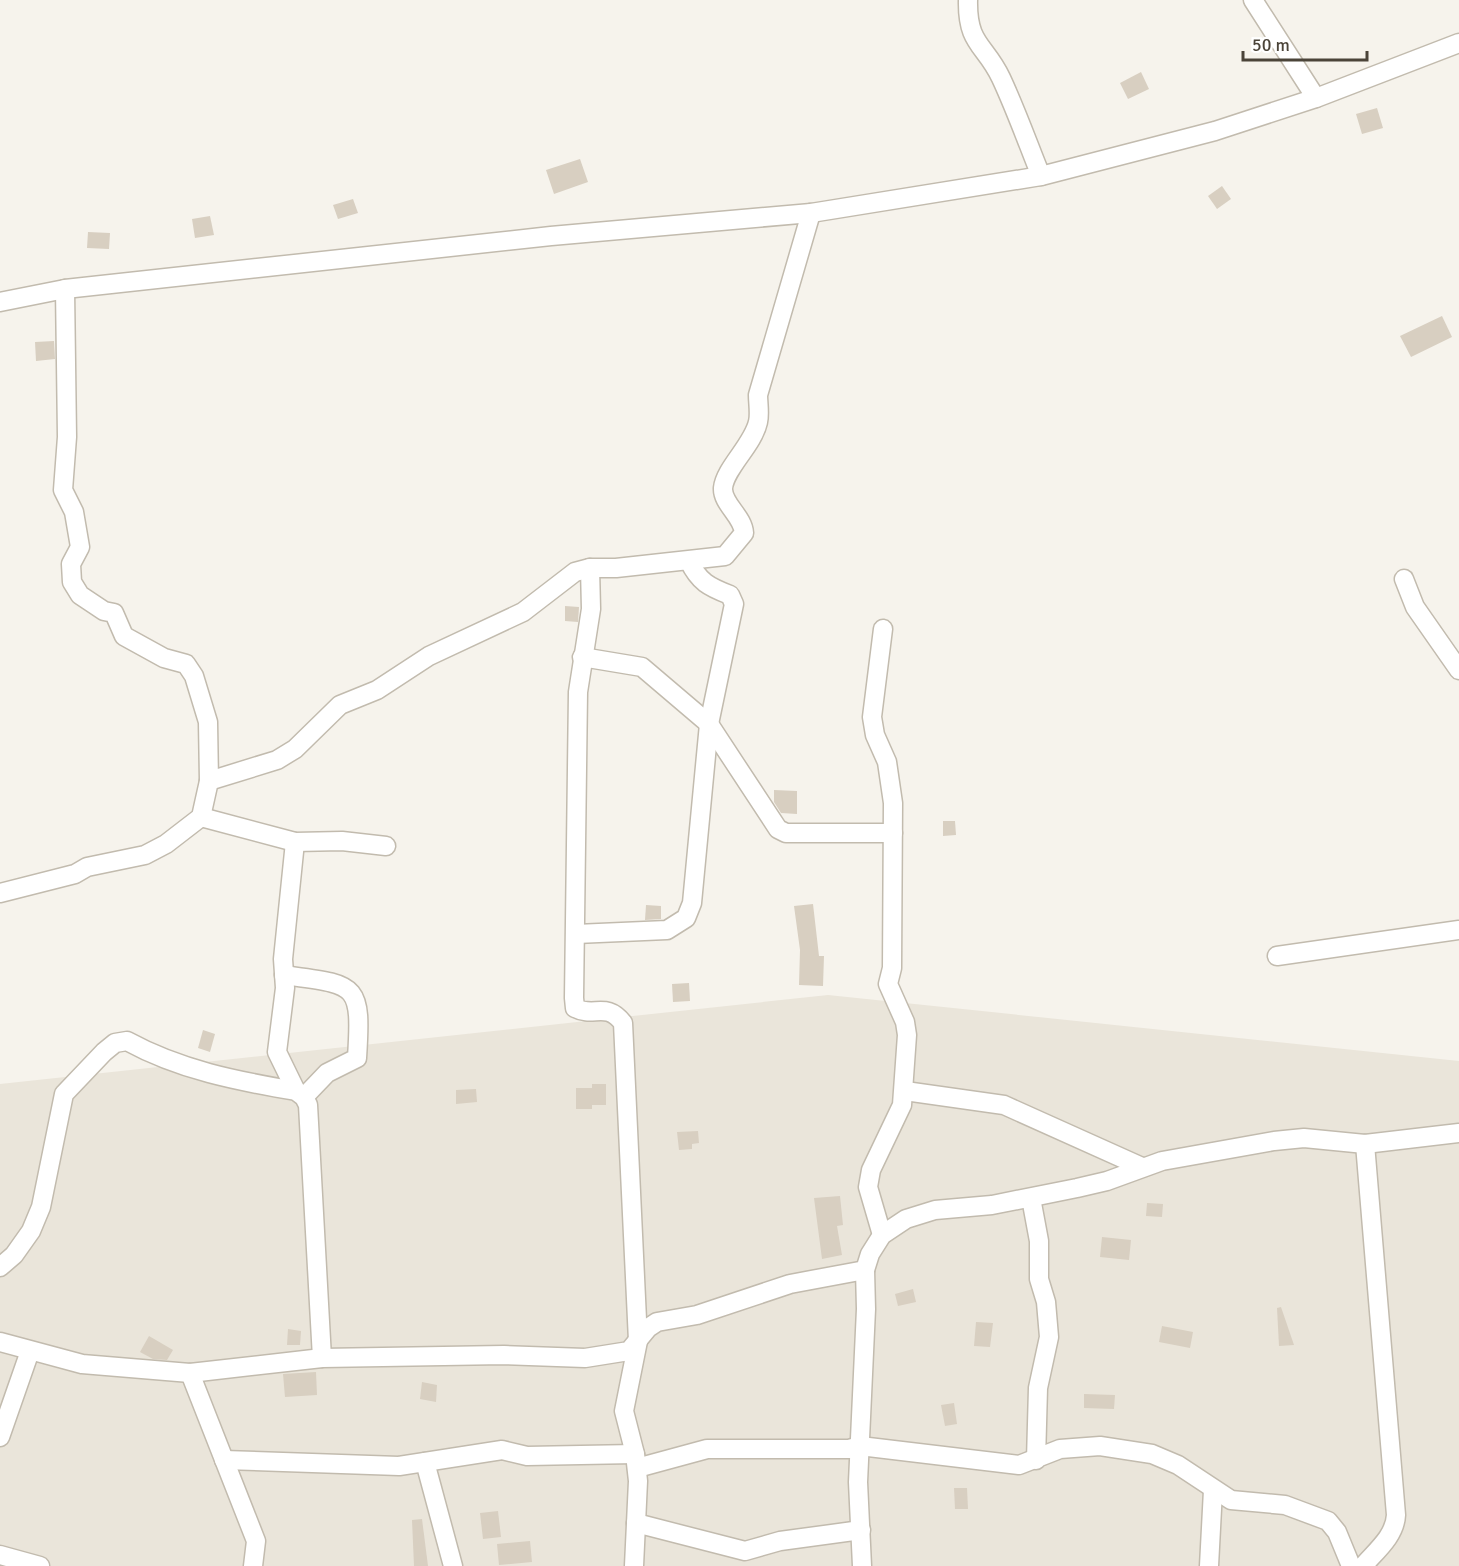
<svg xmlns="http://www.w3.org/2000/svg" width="1459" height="1566" font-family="Signika,sans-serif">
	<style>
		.residential { fill: #eae5da }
		.building { fill: #d8cfc1 }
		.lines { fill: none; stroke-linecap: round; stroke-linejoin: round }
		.minor-casing { stroke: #c2bbae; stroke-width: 21 }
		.minor { stroke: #fff; stroke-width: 18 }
	</style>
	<rect width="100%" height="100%" fill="#f6f3ec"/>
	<polygon class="residential" points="828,995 1459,1061 1459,1566 0,1566 0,1084"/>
	<g class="building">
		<polygon points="1141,72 1149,89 1128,99 1120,83"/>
		<polygon points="1377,108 1383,128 1362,134 1356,114"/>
		<polygon points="580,159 588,182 554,194 546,170"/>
		<polygon points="1222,186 1231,199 1217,209 1208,196"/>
		<polygon points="353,199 358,213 338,219 333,205"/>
		<polygon points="210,216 214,235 195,238 192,219"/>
		<polygon points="88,232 110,233 109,249 87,248"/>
		<polygon points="1442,316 1452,337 1411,357 1400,336"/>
		<polygon points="54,341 55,359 36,361 35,342"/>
		<polygon points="565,606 579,607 578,622 565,621"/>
		<polygon points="774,790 797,791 797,814 781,813 774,802"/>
		<polygon points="943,821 955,821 956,835 943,836"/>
		<polygon points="813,904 819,956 824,956 823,986 799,985 800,950 794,906"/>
		<polygon points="646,905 661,906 661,919 645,920"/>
		<polygon points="689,983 690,1001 673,1002 672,984"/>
		<polygon points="203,1030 215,1034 210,1052 198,1048"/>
		<polygon points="592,1084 606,1084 606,1105 592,1105 592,1109 576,1109 576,1088 592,1088"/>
		<polygon points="476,1089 477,1102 456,1104 456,1090"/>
		<polygon points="698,1131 699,1143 692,1144 692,1149 679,1150 677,1132"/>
		<polygon points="840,1196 843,1225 837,1226 842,1255 822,1259 814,1198"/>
		<polygon points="1147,1203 1163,1204 1162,1217 1146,1216"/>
		<polygon points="1102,1237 1131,1240 1129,1260 1100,1257"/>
		<polygon points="913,1289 916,1302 898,1306 895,1294"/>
		<polygon points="1281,1307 1294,1345 1279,1346 1277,1308"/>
		<polygon points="976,1322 993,1323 990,1347 974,1346"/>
		<polygon points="1162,1326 1193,1332 1190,1348 1159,1342"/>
		<polygon points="288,1329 301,1331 300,1345 287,1345"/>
		<polygon points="149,1336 173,1350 167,1360 153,1359 140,1352"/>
		<polygon points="316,1372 317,1395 285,1397 283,1374"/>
		<polygon points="422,1382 437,1385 436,1402 420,1399"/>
		<polygon points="1084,1394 1115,1395 1114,1409 1084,1408"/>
		<polygon points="954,1403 957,1424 945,1426 941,1405"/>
		<polygon points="954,1488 967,1488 968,1509 955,1509"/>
		<polygon points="498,1511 501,1537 483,1539 480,1513"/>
		<polygon points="422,1519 428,1566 414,1566 412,1520"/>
		<polygon points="530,1541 532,1562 499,1565 497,1544"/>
	</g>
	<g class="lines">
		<defs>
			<g id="minor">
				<path d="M 968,0 C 967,45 985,44 1001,78 C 1016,110 1028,144 1041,176"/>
				<polyline points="1253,0 1316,98"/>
				<polyline points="65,289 67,437 63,490 74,512 80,547 71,564 72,582 80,595 104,611 114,613 124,636 164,658 186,664 194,676 208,722 209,781"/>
				<polyline points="0,302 65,289 551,236 811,213 1041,176 1215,131 1316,98 1459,43"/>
				<path d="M 590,568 L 591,609 L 578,692 L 574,998 L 575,1008 C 594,1018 606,1001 623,1023 L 638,1341 L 624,1411 L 635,1454 L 638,1481 L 634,1566"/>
				<polyline points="1404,579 1415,607 1459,670"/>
				<polyline points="582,657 642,667 709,724 778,829 786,833 893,833"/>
				<polyline points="201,817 295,842 342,841 386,846"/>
				<polyline points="295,842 283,959 285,988 277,1052 296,1091"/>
				<path d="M 0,893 L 75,874 L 87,867 L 145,855 L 166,844 L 201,817 L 209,781 L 277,760 L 295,749 L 340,705 L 377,690 L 429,656 L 523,612 L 575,572 L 590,568 L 616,568 L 725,556 L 744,533 C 743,516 722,504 723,488 C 725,468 753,445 758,422 C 760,414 758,403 758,395 L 811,213"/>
				<path d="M 576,934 L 667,930 L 686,918 L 692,903 L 709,724 L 734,604 L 730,595 C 709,587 699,582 689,561"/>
				<polyline points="1277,956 1459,930"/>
				<path d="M 284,975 C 357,985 362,982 357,1058 L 327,1073 L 304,1097"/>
				<polyline points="905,1091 1004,1105 1142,1167"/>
				<polyline points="1031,1198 1039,1241 1039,1279 1046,1302 1049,1337 1038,1388 1036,1460"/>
				<polyline points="882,1235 868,1187 871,1170 902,1105 907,1035 905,1022 888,984 892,968 893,803 887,762 875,735 872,717 883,629"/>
				<path d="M 0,1267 L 14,1255 L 31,1231 L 41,1207 L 64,1094 L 104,1052 L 115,1043 L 127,1041 C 180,1070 237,1081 296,1091 L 304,1097 L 308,1105 L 322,1358"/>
				<polyline points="0,1342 82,1364 190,1373 322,1358 504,1355 585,1358 629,1351 648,1328 657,1322 697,1315 790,1284 865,1270 870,1254 882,1235 906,1219 935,1210 992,1205 1077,1188 1107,1181 1162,1161 1274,1141 1304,1138 1365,1144 1459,1133"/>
				<polyline points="190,1373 256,1541 253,1566"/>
				<polyline points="0,1437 30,1351"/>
				<polyline points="224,1460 399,1466 502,1450 527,1456 635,1454"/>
				<polyline points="425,1462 453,1566"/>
				<polyline points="637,1468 707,1449 849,1449 860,1446 1019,1465 1060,1449 1100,1446 1152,1454 1178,1465 1231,1500 1285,1505 1328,1521 1337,1532 1351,1566"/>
				<polyline points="636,1523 745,1551 780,1541 861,1530"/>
				<polyline points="0,1555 40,1566"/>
				<polyline points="862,1566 858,1482 866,1309 865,1270"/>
				<polyline points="1209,1566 1213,1490"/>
				<path d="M 1363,1566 C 1376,1551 1395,1536 1396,1515 L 1365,1144"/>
			</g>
		</defs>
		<use href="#minor" class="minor-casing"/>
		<use href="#minor" class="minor"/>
	</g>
	<path d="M1243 51v9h124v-9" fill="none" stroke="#4b4439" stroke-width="3"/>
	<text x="1252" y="51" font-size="18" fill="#4b4439" stroke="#ffffff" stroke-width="4.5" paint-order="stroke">50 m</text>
</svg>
